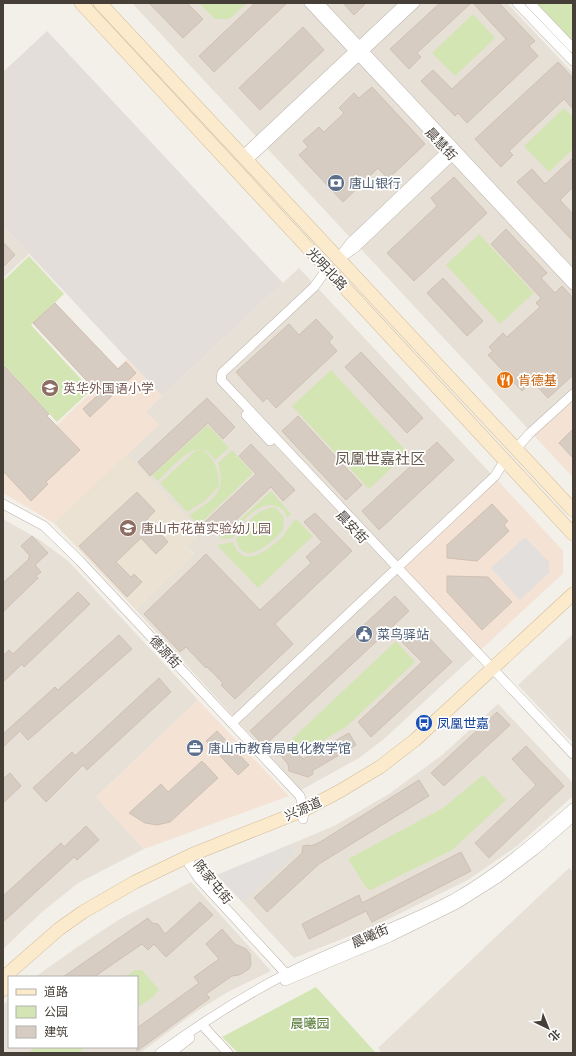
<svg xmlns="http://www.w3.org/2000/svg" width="576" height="1056" font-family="'DejaVu Sans','Noto Sans SC',sans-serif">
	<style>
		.residential { fill: #e7e0d7 }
		.commercial { fill: #f4e3d5 }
		.industrial { fill: #e3deda }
		.education { fill: #ebe2d3 }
		.green { fill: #d4e5b4 }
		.parking { fill: #e2dfdd }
		.building { fill: #d7ccc2; stroke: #cfc0b2 }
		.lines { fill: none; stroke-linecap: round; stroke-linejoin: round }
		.minor-casing { stroke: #beb5ac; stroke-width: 10 }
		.secondary-casing { stroke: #d0bc9b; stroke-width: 14 }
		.minor { stroke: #fff; stroke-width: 9 }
		.secondary { stroke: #fbeacb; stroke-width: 13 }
		.labels { text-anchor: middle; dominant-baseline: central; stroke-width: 3.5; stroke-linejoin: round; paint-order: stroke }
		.street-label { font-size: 13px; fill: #463f38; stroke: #fff }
		.service-label { font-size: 13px; fill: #4e5e75; stroke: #fff; text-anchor: start }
		.food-label { font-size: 13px; fill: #c56008; stroke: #fff; text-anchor: start }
		.education-label { font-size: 13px; fill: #785e54; stroke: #fff; text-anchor: start }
		.transit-label { font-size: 13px; fill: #164399; stroke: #fff; text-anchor: start }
		.park-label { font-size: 13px; fill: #51752e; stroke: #fff }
		.quarter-label { font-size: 15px; fill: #685b4f; stroke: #fff }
	</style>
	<rect width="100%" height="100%" fill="#f3efe9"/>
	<g class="residential">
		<polygon points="132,3 507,3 573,73 573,477"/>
		<polygon points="3,226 29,254 3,278"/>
		<polygon points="299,268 563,551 563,573 384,739 359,758 301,790 136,610 194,554 187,547 127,454 146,411"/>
		<polygon points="3,519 40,540 68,561 198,700 96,797 144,849 78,883 42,912 3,949"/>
		<polygon points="573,634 573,743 518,685"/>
		<polygon points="498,704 573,783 573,796 517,846 468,880 370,928 294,958 217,875 334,826 389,794 442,755"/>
		<polygon points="569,868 573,872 573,1053 382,1053 378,1048"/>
		<polygon points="191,882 271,971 226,993 194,1013 140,1053 3,1053 3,1005 9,999 9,1047 137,1047 137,977 35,977 76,948 120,919"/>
	</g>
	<g class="commercial">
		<polygon points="127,359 162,396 146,411 159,425 54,523 3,493 3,475"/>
		<polygon points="573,397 573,477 533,434"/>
		<polygon points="492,475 563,551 563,573 476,654 392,567"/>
		<polygon points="198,700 289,796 144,849 96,797"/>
	</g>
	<polygon class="industrial" points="47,31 283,283 162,396 3,226 3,72"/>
	<polygon class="education" points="127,454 202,533 187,547 194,555 136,610 54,523"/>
	<g class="green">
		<polygon points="199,3 247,3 229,19 215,19"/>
		<polygon points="532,3 573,3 573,47"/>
		<polygon points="473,14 495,38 455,76 432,53"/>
		<polygon points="564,108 573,117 573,149 549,172 524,146"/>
		<polygon points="479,234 534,293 500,324 446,265"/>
		<polygon points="29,256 64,294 31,325 91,390 57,422 3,364 3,281"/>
		<polygon points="331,370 408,453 369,489 292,406"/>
		<path d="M 208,425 L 229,448 L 215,460 C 198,432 173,467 158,481 L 152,475 Z"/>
		<path d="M 203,450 C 215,458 219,472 219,486 L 205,501 L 187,512 L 160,483 L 195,451 Z"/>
		<path d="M 232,450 L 253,473 L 199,525 L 189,515 C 213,500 227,493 218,463 Z"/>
		<path d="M 271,491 L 291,514 L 287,518 C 286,513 284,510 280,508 C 263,496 238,523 233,538 L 219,539 Z"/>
		<path d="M 275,507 L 284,517 L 283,530 C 273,542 242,570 236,539 C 244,523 257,509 275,507 Z"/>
		<path d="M 296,519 L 313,536 L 258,588 L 217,545 L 233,542 C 242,571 269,550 283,536 C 288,530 290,524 296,519 Z"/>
		<polygon points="396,641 415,662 347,726 303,753 291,740"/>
		<polygon points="483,775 506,800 452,850 371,890 367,889 348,859 443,808"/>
		<polygon points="135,970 142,970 159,990 153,997 137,1008 137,977 125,977"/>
		<polygon points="316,987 376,1053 238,1053 222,1037"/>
		<polygon points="35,1047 85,1047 79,1053 28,1053"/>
	</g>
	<g class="parking">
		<polygon points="525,537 549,562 549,573 520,600 491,568"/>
		<polygon points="290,845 295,853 243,902 217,875"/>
	</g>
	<g class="building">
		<polygon points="149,3 187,3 203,19 183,38"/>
		<polygon points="255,3 287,3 214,72 199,56"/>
		<polygon points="343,3 366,3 354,15"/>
		<polygon points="440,3 471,3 417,53 421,57 409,69 390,49"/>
		<polygon points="473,3 499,3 535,41 529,46 538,56 467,123 458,113 455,116 421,81 433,70 452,89 506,39"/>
		<polygon points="303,27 324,50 260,110 239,88"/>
		<polygon points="558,62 573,78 573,109 564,99 509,151 513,155 501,167 475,139"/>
		<polygon points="372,87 425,144 388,179 378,168 343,202 299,155 308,147 303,141 319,127 324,132 344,113 339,108 354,93 359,98"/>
		<polygon points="573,158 573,187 560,200 573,214 573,241 517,182 532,169 545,184"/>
		<polygon points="454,177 487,213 414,281 387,253 437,206 431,198"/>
		<polygon points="506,229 547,273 541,278 555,293 562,286 573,298 573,375 548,398 532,381 522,391 488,355 493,351 489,347 503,333 507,337 540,307 536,303 541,298 491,244"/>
		<polygon points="3,242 15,255 3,267"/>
		<polygon points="443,278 483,321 467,336 427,293"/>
		<polygon points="55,303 118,369 126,362 136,373 90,417 83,409 99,394 33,323"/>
		<polygon points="316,319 333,337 329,342 337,351 276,408 267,398 263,402 236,372 289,324 299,335"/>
		<polygon points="361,352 423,418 407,433 345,367"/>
		<polygon points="3,365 49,414 47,416 80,450 46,482 48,484 31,501 3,471"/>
		<polygon points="207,398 235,427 223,439 208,423 150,476 138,462"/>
		<polygon points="298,416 362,485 346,500 282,431"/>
		<polygon points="573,429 573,458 559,443"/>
		<polygon points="437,442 454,460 379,530 362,511"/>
		<polygon points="251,444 295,490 283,501 271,487 219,536 205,522 256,474 239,456"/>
		<polygon points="137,492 155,511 147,519 168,542 156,554 141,538 116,562 131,577 134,574 142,582 127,597 79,546"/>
		<polygon points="492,504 508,521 504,525 509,531 477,561 447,558 447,545"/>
		<polygon points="315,513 352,551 275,624 293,644 235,699 221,685 223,683 207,667 206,668 186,647 180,652 144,614 206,554 260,610 311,563 306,557 322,542 304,522"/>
		<polygon points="32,536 48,553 35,565 41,572 36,576 38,578 3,612 3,583 29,559 28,558 30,556 21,546"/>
		<polygon points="447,576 488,577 512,602 482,630 447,592"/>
		<polygon points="78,592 90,604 24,667 22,664 3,682 3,656 9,650 13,654"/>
		<polygon points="395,596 409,611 264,746 250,731"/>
		<polygon points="419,627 452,662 371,737 358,722 422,662 402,642"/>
		<polygon points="119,635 132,649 28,740 20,731 3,747 3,734 55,687 58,690"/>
		<polygon points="159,678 171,692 87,770 83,765 46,802 33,788 72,752 75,756"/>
		<polygon points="497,712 510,725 444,786 431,773"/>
		<polygon points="217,731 249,765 238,775 206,741"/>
		<polygon points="349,733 356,745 312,771 313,774 308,777 289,771 288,764 279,754 290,745 303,759"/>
		<polygon points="526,746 564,786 489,858 475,843 536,785 512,759"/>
		<polygon points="202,761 218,778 170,822 157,825 145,823 129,813 161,784 168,792"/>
		<polygon points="10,773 21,786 3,803 3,779"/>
		<polygon points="419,780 429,796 319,864 267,912 254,898 302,853 303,846 308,845 311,846 320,842"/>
		<polygon points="86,826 99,840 77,860 74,857 3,922 3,896 61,843 64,847"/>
		<polygon points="461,852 471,871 372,922 366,911 309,939 302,924 359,895 362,903"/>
		<polygon points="200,902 213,915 166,957 154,944 148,950 142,944 94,977 63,977 148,918 152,923 158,924 165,934"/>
		<polygon points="222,929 235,944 246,949 250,954 251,964 249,969 239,975 232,976 206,994 210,998 137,1051 137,1028 199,983 194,977 219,959 206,944"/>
	</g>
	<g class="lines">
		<defs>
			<g id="minor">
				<polyline points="309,3 573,285"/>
				<polyline points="319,3 573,275"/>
				<polyline points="517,3 573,61"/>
				<polyline points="530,3 573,48"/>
				<polyline points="243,155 405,3"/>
				<polyline points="248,160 415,3"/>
				<polyline points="342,257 355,248 456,152"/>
				<polyline points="339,258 350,243 451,147"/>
				<polyline points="327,269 314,287 222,373 221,380 573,754"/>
				<polyline points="246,415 270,441"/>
				<polyline points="516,449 529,434 573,394"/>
				<polyline points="3,504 44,526 80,561 300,796 304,810 303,819"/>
				<polyline points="232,723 495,476 505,460"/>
				<polyline points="191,855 189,864 199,879 289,977"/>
				<polyline points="285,981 390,937 457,904 498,878 535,850 573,817"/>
				<polyline points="205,1028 228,1053"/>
				<path d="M 160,1053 C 201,1023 245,995 290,972 C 343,945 401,927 453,899 C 497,874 535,841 573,808"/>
				<polyline points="171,1053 190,1038"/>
			</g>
			<g id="secondary">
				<polyline points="81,3 573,534"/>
				<polyline points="100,3 573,510"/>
				<polyline points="3,978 59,929 83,912 135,882 191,855 304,810 340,791 380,767 415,740 573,594"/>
				<polyline points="3,990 9,984"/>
			</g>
		</defs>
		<use href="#minor" class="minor-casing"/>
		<use href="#secondary" class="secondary-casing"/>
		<use href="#minor" class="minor"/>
		<use href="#secondary" class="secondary"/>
	</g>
	<defs>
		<symbol id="bank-disc" viewBox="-11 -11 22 22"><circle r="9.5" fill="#5c6f8a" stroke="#fff"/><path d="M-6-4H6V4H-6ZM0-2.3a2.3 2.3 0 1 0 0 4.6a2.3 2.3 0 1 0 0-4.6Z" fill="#fff"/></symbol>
		<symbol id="restaurant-disc" viewBox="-11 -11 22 22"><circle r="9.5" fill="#e8710a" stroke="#fff"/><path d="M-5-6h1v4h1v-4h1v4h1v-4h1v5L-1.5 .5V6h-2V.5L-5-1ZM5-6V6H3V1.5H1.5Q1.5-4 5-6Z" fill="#fff"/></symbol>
		<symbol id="school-disc" viewBox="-11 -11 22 22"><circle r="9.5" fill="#8d6e63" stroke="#fff"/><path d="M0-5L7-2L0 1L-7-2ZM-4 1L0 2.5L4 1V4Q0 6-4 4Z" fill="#fff"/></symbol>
		<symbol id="civic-disc" viewBox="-11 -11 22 22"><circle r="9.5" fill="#5c6f8a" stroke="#fff"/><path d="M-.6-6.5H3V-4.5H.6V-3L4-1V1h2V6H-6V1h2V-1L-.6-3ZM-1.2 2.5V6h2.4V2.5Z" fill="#fff"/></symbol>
		<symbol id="bus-disc" viewBox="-11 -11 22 22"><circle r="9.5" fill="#1a4fb4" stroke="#fff"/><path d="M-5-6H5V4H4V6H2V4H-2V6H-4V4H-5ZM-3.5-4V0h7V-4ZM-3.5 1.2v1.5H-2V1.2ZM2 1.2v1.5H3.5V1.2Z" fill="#fff"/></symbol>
		<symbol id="office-disc" viewBox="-11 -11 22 22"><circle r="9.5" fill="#5c6f8a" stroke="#fff"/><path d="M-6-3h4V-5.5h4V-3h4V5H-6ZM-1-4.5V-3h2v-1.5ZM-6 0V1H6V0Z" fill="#fff"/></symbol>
	</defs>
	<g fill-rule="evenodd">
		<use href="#bank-disc" x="326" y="173" width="20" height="20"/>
		<use href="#restaurant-disc" x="495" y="370" width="20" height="20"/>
		<use href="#school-disc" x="40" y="378" width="20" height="20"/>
		<use href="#school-disc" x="118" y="518" width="20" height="20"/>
		<use href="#civic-disc" x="354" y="624" width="20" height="20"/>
		<use href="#bus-disc" x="414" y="713" width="20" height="20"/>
		<use href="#office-disc" x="185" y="738" width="20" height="20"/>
	</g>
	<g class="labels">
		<g class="street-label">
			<text transform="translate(441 144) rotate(47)">晨慧街</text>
			<text transform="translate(327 269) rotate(47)">光明北路</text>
			<text transform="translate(352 527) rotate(47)">晨安街</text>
			<text transform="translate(165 652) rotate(47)">德源街</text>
			<text transform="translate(303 809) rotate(-24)">兴源道</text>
			<text transform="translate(213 882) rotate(51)">陈家屯街</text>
			<text transform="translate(370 936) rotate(-24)">晨曦街</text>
		</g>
		<g class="service-label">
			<text x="349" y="183">唐山银行</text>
			<text x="377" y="634">菜鸟驿站</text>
			<text x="208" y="748">唐山市教育局电化教学馆</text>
		</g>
		<g class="food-label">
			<text x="518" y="380">肯德基</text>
		</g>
		<g class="education-label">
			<text x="63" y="388">英华外国语小学</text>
			<text x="141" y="528">唐山市花苗实验幼儿园</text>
		</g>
		<g class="transit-label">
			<text x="437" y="723">凤凰世嘉</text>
		</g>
		<g class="park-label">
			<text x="310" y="1023">晨曦园</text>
		</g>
		<g class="quarter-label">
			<text x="380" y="459">凤凰世嘉社区</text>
		</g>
	</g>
	<rect width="576" height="1056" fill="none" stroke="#463f38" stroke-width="8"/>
	<rect x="8" y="976" width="130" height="72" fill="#ffffff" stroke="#b5b2af"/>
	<rect x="16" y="989" width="20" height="6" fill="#fbeacb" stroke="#b5b2af"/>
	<text x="44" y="996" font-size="12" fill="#463f38">道路</text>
	<rect x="16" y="1006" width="20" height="12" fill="#d4e5b4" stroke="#b5b2af"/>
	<text x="44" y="1016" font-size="12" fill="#463f38">公园</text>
	<rect x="16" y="1026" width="20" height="12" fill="#d7ccc2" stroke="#b5b2af"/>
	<text x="44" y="1036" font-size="12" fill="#463f38">建筑</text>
	<g transform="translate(548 1028) rotate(137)" stroke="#ffffff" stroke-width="3" paint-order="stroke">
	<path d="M0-3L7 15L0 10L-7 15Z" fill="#463f38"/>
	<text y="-6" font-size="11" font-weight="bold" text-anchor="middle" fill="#463f38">北</text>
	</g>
</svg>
